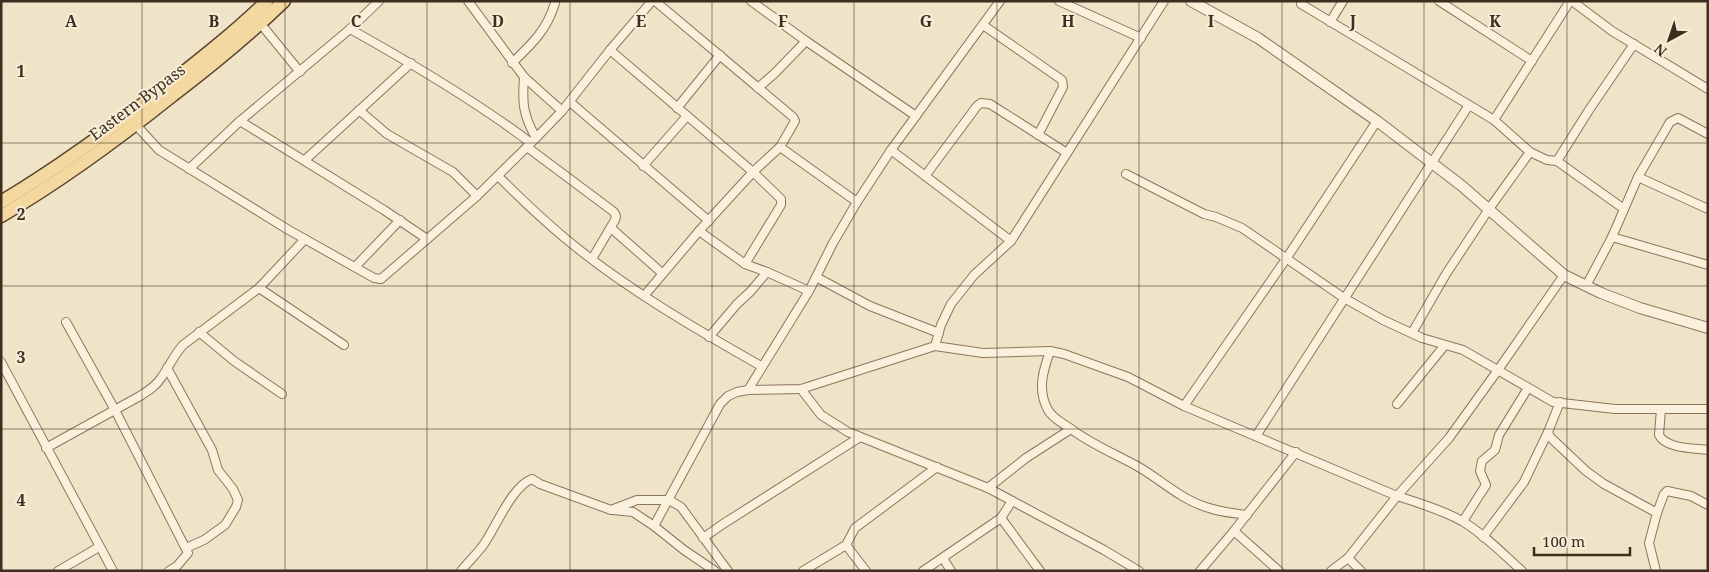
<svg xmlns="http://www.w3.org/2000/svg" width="1709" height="572" font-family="'Noto Serif',serif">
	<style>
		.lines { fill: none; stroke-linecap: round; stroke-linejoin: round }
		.minor-casing { stroke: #8d765c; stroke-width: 10 }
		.tertiary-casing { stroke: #8d765c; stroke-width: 12 }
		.primary-casing { stroke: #5b4430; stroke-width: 15 }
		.minor { stroke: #faf1dc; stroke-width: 8 }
		.tertiary { stroke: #faf1dc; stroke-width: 10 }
		.primary { stroke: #f3d9a0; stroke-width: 12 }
		.grid { fill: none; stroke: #3d2e20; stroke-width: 1; stroke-opacity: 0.55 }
		.labels { text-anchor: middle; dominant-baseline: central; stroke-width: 4; stroke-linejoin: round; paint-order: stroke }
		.street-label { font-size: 16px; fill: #3d2e20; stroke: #f7eed8 }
		.grid-label { font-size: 16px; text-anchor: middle; font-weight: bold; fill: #3d2e20; stroke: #f7eed8; stroke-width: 4; stroke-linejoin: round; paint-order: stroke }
	</style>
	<rect width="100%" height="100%" fill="#f0e4c8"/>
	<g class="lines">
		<defs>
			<g id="minor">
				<polyline points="468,1 524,77 562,111"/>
				<polyline points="751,1 806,41"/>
				<polyline points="1059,1 1141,38"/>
				<polyline points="1439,1 1532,61"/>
				<polyline points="1572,1 1612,31 1708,89"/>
				<polyline points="1301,4 1494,120 1530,152 1547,160 1557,161 1624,209"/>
				<polyline points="1330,22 1343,1"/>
				<polyline points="260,23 300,72"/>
				<polyline points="983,25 1062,80 1063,87 1038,135"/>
				<path d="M 350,29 C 413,64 474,100 531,143"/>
				<polyline points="610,50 753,172 781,199 781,205 745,264"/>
				<path d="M 512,63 C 532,44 547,30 555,3"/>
				<path d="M 524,77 C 522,103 523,115 536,138"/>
				<polyline points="758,88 775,73 806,41 916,116"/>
				<polyline points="570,102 709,221"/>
				<polyline points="677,108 720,55"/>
				<polyline points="359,110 387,134 453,172 477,196"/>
				<polyline points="1494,120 1570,1"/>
				<polyline points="240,121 384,210 427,239"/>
				<polyline points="136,125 159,150 287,229 374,278 381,279 477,196 536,138 562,111 610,50 652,1"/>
				<polyline points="527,147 614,212 616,216 615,220 592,259"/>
				<polyline points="780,147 857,202"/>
				<polyline points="891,150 1011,241"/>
				<polyline points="305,160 411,63"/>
				<polyline points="1557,161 1589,110 1634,44"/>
				<polyline points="643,166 687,116"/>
				<polyline points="189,169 240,121 350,29 379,1"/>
				<polyline points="1126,174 1204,214 1216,217 1242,228 1344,298 1383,320 1422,338 1463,350 1553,402 1615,409 1708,409"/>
				<path d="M 498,176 C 520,198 542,219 566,239 C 625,288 694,328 761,366"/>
				<polyline points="925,176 977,106 981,103 990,104 1067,153"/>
				<polyline points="1638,177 1708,209"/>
				<polyline points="611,228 662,273"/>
				<polyline points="699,231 745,264 767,272 809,291"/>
				<polyline points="1612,237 1708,265"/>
				<polyline points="355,267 400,220"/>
				<polyline points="816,277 870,306 939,333"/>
				<polyline points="1586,286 1612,237 1638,177 1670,122 1678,118 1708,134"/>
				<polyline points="259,288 344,345"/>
				<polyline points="644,296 699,231 753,172 780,147 795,121 793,117 655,1"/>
				<polyline points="66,322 115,410 188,553 177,566 169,571"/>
				<polyline points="199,332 234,361 282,394"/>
				<polyline points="1412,333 1446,274 1489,209 1530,152"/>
				<polyline points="709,337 737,304 750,292 767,272"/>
				<polyline points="935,346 941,325 951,304 974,275 1011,241 1164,1"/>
				<path d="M 1050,351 C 1043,371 1037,390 1048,410 C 1053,419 1063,423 1071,429 C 1091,444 1115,454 1137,466 C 1160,479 1180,499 1206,507 C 1219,512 1233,513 1247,515"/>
				<polyline points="1,362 113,571"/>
				<polyline points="167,368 212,450 218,470 233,489 238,500 236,507 225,525 204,540 186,548"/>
				<polyline points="801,389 821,415 848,432 988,488 1104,550 1139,571"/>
				<polyline points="748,390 809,291 833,243 857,202 891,150 1000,1"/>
				<polyline points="1560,402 1548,432 1550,437 1586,471 1604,484 1657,513 1649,543 1656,571"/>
				<polyline points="1397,404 1445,345"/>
				<polyline points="1184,406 1286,259 1377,121"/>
				<path d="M 1661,409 L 1659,435 C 1666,449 1694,448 1708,450"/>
				<polyline points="1256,436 1469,105"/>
				<path d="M 46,448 L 140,396 C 148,391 156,386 161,378 C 169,367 174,355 183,345 L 259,288 L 305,239"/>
				<polyline points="988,488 1026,458 1071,429"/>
				<polyline points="613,510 633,512 654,526 684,550 715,571"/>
				<polyline points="1657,513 1664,494 1667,491 1691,496 1708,505"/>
				<polyline points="1001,518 1040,571"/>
				<polyline points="1463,521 1486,485 1480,471 1482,461 1495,450 1499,435 1528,388"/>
				<path d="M 654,526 L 720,404 L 728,396 L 737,392 L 748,390 L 801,389 L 935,346 L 983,353 L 1050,351 L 1064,354 L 1128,377 L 1184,406 L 1397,496 C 1419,503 1442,510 1462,521 C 1484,534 1503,554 1522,571"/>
				<polyline points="1483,537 1524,482 1548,432"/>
				<polyline points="703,538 723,524 860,437"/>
				<polyline points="846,545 855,528 937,467"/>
				<polyline points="943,558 951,571"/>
				<polyline points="1348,558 1361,571"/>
				<polyline points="58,571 99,547"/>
				<path d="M 461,571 C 468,562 477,554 484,544 C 496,527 512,486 532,479 L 540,484 L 611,510 L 637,500 L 669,500 L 681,507 L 728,571"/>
				<polyline points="803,571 846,545 866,571"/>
				<polyline points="923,571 1001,518 1012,501"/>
				<polyline points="1200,571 1234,531"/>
				<polyline points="1279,571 1234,531 1296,452"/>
				<polyline points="1331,571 1348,558 1397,496 1449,438 1498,370 1564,275"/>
			</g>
			<polyline id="tertiary" points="1191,1 1258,38 1377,121 1462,186 1564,275 1601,293 1640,308 1708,328"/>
			<g id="primary">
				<path d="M 1,202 C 55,170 105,133 155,95 C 193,65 232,35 267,1"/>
				<path d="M 1,216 C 61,181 118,139 173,95 C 211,66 249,35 284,1"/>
			</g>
		</defs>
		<use href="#minor" class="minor-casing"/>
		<use href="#tertiary" class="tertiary-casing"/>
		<use href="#primary" class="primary-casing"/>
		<use href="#minor" class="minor"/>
		<use href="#tertiary" class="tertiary"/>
		<use href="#primary" class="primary"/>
	</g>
	<path class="grid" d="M 142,1 L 142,571M 285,1 L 285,571M 427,1 L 427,571M 570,1 L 570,571M 712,1 L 712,571M 854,1 L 854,571M 997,1 L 997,571M 1139,1 L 1139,571M 1282,1 L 1282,571M 1424,1 L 1424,571M 1567,1 L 1567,571M 1,143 L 1708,143M 1,286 L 1708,286M 1,429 L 1708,429"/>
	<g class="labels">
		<g class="street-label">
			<text transform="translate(137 102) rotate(-37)">Eastern Bypass</text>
		</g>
	</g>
	<g class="grid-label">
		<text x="71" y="27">A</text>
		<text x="214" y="27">B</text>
		<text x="356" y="27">C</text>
		<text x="498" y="27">D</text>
		<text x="641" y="27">E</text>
		<text x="783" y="27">F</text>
		<text x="926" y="27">G</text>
		<text x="1068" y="27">H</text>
		<text x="1211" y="27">I</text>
		<text x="1353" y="27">J</text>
		<text x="1495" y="27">K</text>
		<text x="21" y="77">1</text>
		<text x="21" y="220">2</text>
		<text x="21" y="363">3</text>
		<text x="21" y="506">4</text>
	</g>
	<rect width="1709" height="572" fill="none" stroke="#3d2e20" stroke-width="5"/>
	<g transform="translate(1669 40) rotate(220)" stroke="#f7eed8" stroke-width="4" paint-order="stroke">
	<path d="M0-4L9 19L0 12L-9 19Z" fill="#3d2e20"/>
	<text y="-8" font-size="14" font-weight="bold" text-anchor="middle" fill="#3d2e20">N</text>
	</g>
	<path d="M1534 547v8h96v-8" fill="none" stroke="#3d2e20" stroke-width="2.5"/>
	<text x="1542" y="547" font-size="15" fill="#3d2e20" stroke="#f7eed8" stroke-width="4" paint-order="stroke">100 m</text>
</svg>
